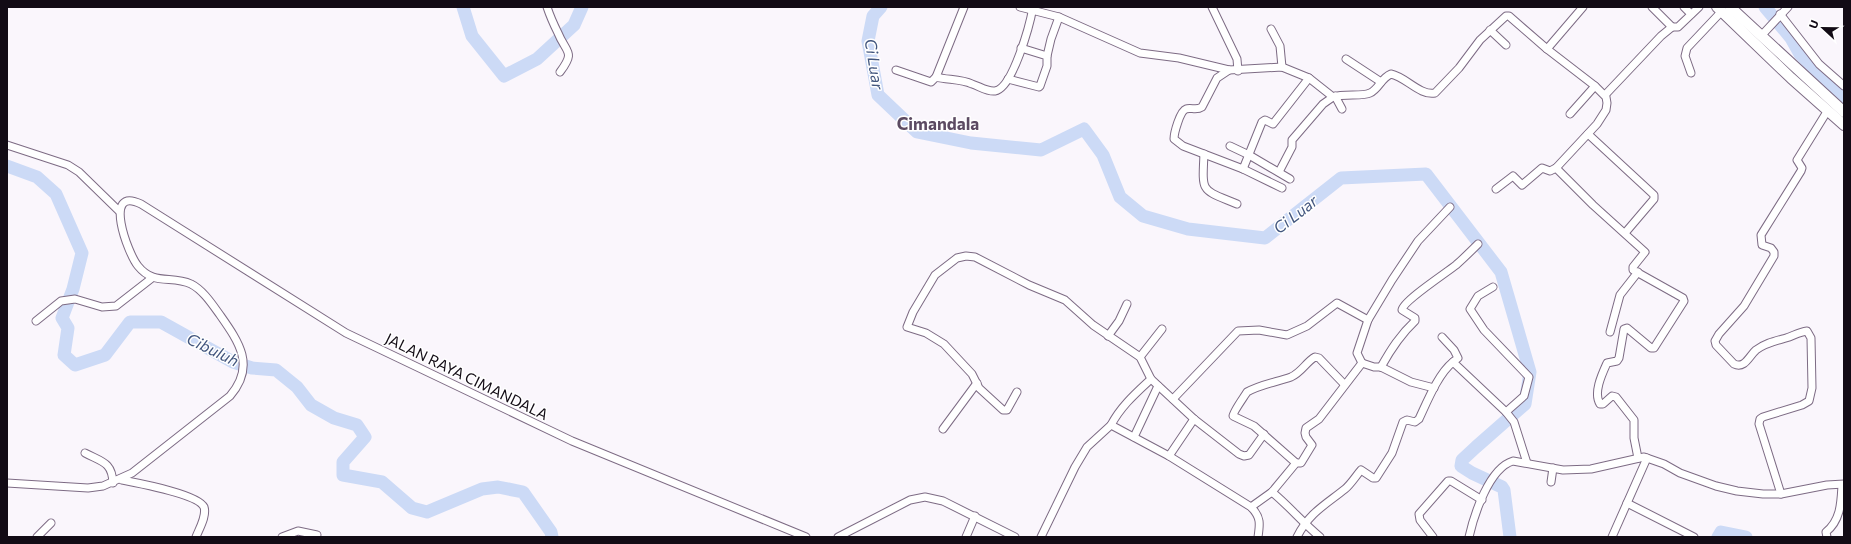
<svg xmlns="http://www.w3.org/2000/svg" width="1851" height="544" font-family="Commissioner,sans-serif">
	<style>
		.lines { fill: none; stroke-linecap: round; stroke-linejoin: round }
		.river { stroke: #ccdaf6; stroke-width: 13 }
		.minor-casing { stroke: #7d6b84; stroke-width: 9 }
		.highway-casing { stroke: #7d6b84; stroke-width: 12 }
		.minor { stroke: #fff; stroke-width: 7 }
		.highway { stroke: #fff; stroke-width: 10 }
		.labels { text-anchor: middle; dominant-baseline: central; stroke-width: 3; stroke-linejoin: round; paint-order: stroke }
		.street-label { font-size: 15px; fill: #120b15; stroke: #fff }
		.water-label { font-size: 16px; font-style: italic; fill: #42567e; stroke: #fff }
		.quarter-label { font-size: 17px; font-weight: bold; fill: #5c4b62; stroke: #fff }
	</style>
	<rect width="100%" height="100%" fill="#faf6fc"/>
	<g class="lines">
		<g class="river">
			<polyline points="463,7 472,36 504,76 537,59 574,25 582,7"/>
			<polyline points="881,7 873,16 868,41 878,95 917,132 971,143 1041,150 1084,129 1103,155 1120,197 1143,216 1188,229 1265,238 1341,178 1426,174 1501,272 1530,372 1525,404 1476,447 1462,460 1461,466 1472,473 1502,487 1504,490 1510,537"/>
			<polyline points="1765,7 1791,38 1800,54 1829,84 1844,97"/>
			<polyline points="7,166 37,177 56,194 82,253 73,289 62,318 68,328 64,355 75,365 105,355 130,322 161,322 233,362 252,368 276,370 297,387 311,405 334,418 357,425 365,437 343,462 343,475 382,482 412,508 427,512 482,489 498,487 523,492 551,532 552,537"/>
			<polyline points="1718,537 1721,532 1746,537"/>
		</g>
		<defs>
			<g id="minor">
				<path d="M 547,7 C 550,16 554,25 558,33 C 566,53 576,51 560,72"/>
				<path d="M 1020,7 L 1059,17 L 1140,53 L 1179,58 L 1229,70 L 1282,67 L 1309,78 L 1333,97 C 1344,93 1362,97 1370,93 C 1379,89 1381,78 1391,74 C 1406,77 1420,96 1435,93 L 1459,68 L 1480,40 L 1506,16 L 1509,16 L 1547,49 L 1595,86 L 1606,97 L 1607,103 L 1606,110 L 1597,124 L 1556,168 L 1550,171 L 1542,168 L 1522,185 L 1513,176 L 1496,189"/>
				<polyline points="1212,7 1237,59 1238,71"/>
				<polyline points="1684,7 1691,14"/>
				<polyline points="1780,14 1819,64 1844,86"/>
				<polyline points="1672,27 1678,27 1699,7"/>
				<polyline points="1271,29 1280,46 1282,67"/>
				<polyline points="1490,30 1506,45"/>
				<polyline points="1761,36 1788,7"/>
				<polyline points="1547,49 1583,7"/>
				<polyline points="1047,56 1051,39 1059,17"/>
				<polyline points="1346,59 1381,82"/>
				<path d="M 896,70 L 931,82 L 936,77 C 947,80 961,79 972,84 C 979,86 987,92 995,91 C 1013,88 1030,24 1033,7"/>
				<path d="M 1229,70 L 1217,78 L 1202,107 C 1196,111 1191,107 1186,109 C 1180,111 1174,133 1174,139 L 1183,146 L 1243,169 L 1282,188"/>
				<polyline points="1691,73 1685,56 1687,48 1722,11"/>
				<polyline points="936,77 964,7"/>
				<polyline points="1008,79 1039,87 1040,86 1047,66 1047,56 1021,48"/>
				<polyline points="1605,95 1661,36 1672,27 1652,7"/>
				<polyline points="1335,96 1342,109"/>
				<polyline points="1570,114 1595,86"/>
				<polyline points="1588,134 1654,195 1654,199 1625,233"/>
				<polyline points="7,145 68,165 79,172 119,211"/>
				<polyline points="1230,146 1249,155 1290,179"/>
				<path d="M 1204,154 C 1202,194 1201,189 1237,204"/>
				<path d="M 1556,168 L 1593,205 L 1645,252 L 1633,267 L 1633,270 L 1683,298 L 1684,301 L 1654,348 L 1651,348 L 1627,328 L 1624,329 L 1619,358 L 1617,361 L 1607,363 C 1602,374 1593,393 1600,404 L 1603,404 L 1612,396 L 1616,397 L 1634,420 L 1634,438 L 1638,458"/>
				<polyline points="1243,169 1262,122 1265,120 1273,124 1309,78"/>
				<polyline points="1279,172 1292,147 1292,140 1323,104 1333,97"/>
				<polyline points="1493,287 1478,296 1470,309 1484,330 1529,377 1524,396 1506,412"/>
				<polyline points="36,321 61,301 75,299 102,307 116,306 152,278"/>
				<polyline points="1610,332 1620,295 1638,272"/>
				<polyline points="1108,336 1119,321 1127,304"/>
				<polyline points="1442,337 1454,350 1458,358 1453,362"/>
				<polyline points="1140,357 1162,329"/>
				<polyline points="1362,363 1357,353 1368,320 1392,280 1418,241 1450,207"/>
				<polyline points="1362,363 1374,367 1381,367"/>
				<path d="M 1381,367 C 1391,349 1400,335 1415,321 L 1415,318 L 1402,310 C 1403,301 1446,273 1456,265 C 1464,258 1471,251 1478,244"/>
				<polyline points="1381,367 1411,382 1434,388"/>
				<polyline points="1017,392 1007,410 1003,410 979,388 972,374 944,344 926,333 907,327 913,312 935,275 957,258 966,256 975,257 1029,285 1065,300 1093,325 1140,357 1151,379 1194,419 1239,454 1244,456 1249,455 1264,434"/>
				<polyline points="1173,399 1238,331 1259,330 1287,335 1307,326 1337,303 1368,320"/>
				<path d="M 1111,425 C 1121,406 1136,393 1151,379"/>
				<polyline points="943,429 977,383"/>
				<polyline points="1134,437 1158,386"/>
				<path d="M 85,453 C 102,462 112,462 113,483"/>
				<polyline points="1169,456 1194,419"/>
				<path d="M 1296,463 L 1254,426 L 1233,416 C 1233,412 1244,397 1247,392 C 1261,384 1277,382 1291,377 C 1302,372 1306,362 1315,357 L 1319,358 L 1344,384"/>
				<path d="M 122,480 C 137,483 198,494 204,507 C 207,516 199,529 196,537"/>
				<polyline points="1551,482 1553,468"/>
				<path d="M 7,483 L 88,488 L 103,486 L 132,473 L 230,396 C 256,366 239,342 220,315 C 212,304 203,290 191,284 C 171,275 154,286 138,266 C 128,254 102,185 141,204 L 346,333 L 572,441 L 806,537"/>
				<path d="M 1272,492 C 1289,506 1303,523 1320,537"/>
				<path d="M 1781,494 L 1759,424 L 1760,419 L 1763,417 L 1802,405 L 1809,401 L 1812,388 L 1811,338 L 1807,331 C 1799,332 1793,336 1786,338 C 1775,341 1765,343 1756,350 C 1749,356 1745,369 1734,364 L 1716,345 L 1715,341 L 1719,334 L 1744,306 L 1774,256 L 1774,252 L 1771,248 L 1762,245 L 1761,235 L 1801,171 L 1802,168 L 1797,160 L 1828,110"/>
				<polyline points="1627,503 1694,537"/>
				<polyline points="1251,507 1272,492 1296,463 1301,463 1312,445 1306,437 1305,433 1306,428 1319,419 1362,363"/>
				<polyline points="37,537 51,523"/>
				<polyline points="282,537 298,531 317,535"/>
				<polyline points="838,537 910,500 925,497 943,501 1015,537"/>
				<polyline points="966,537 975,516"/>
				<path d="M 1041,537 L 1075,467 L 1087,447 L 1111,425 L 1169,456 L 1251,507 C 1261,517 1260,524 1258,537"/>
				<path d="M 1297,537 C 1309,513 1325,505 1345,489 C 1351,484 1355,477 1361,470 L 1373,478 L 1376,478 L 1392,453 L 1403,422 L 1407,420 L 1415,422 L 1419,419 C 1427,402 1438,374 1453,362 L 1506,412 L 1514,422 L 1527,463"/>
				<polyline points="1433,537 1420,520 1419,514 1448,481 1451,481 1482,500"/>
				<path d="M 1469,537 C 1474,515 1489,468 1513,461 L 1563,470 L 1591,469 L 1644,457 L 1664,464 L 1680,473 L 1716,486 L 1737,491 L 1763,494 L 1781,494 L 1827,485 L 1844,484"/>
				<polyline points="1612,537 1647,458"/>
				<path d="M 1827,537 L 1826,532 C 1841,520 1841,502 1842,485"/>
			</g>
			<g id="highway">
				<polyline points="1717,7 1791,78 1844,125"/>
				<polyline points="1730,7 1844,112"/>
			</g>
		</defs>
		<use href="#minor" class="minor-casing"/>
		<use href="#highway" class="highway-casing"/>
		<use href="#minor" class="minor"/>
		<use href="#highway" class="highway"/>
	</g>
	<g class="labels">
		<g class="street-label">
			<text transform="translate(467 376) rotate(26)">JALAN RAYA CIMANDALA</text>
		</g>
		<g class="water-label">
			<text transform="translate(875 64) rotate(81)">Ci Luar</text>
			<text transform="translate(1295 214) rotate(-38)">Ci Luar</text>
			<text transform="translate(213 349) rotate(26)">Cibuluh</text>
		</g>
		<g class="quarter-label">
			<text x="938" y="123">Cimandala</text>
		</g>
	</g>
	<rect width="1851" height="544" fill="none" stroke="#120b15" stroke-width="16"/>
	<g transform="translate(1823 28) rotate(292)" stroke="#ffffff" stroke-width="3" paint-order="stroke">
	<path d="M0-3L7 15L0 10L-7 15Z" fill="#120b15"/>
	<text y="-6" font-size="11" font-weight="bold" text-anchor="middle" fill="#120b15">U</text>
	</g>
</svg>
